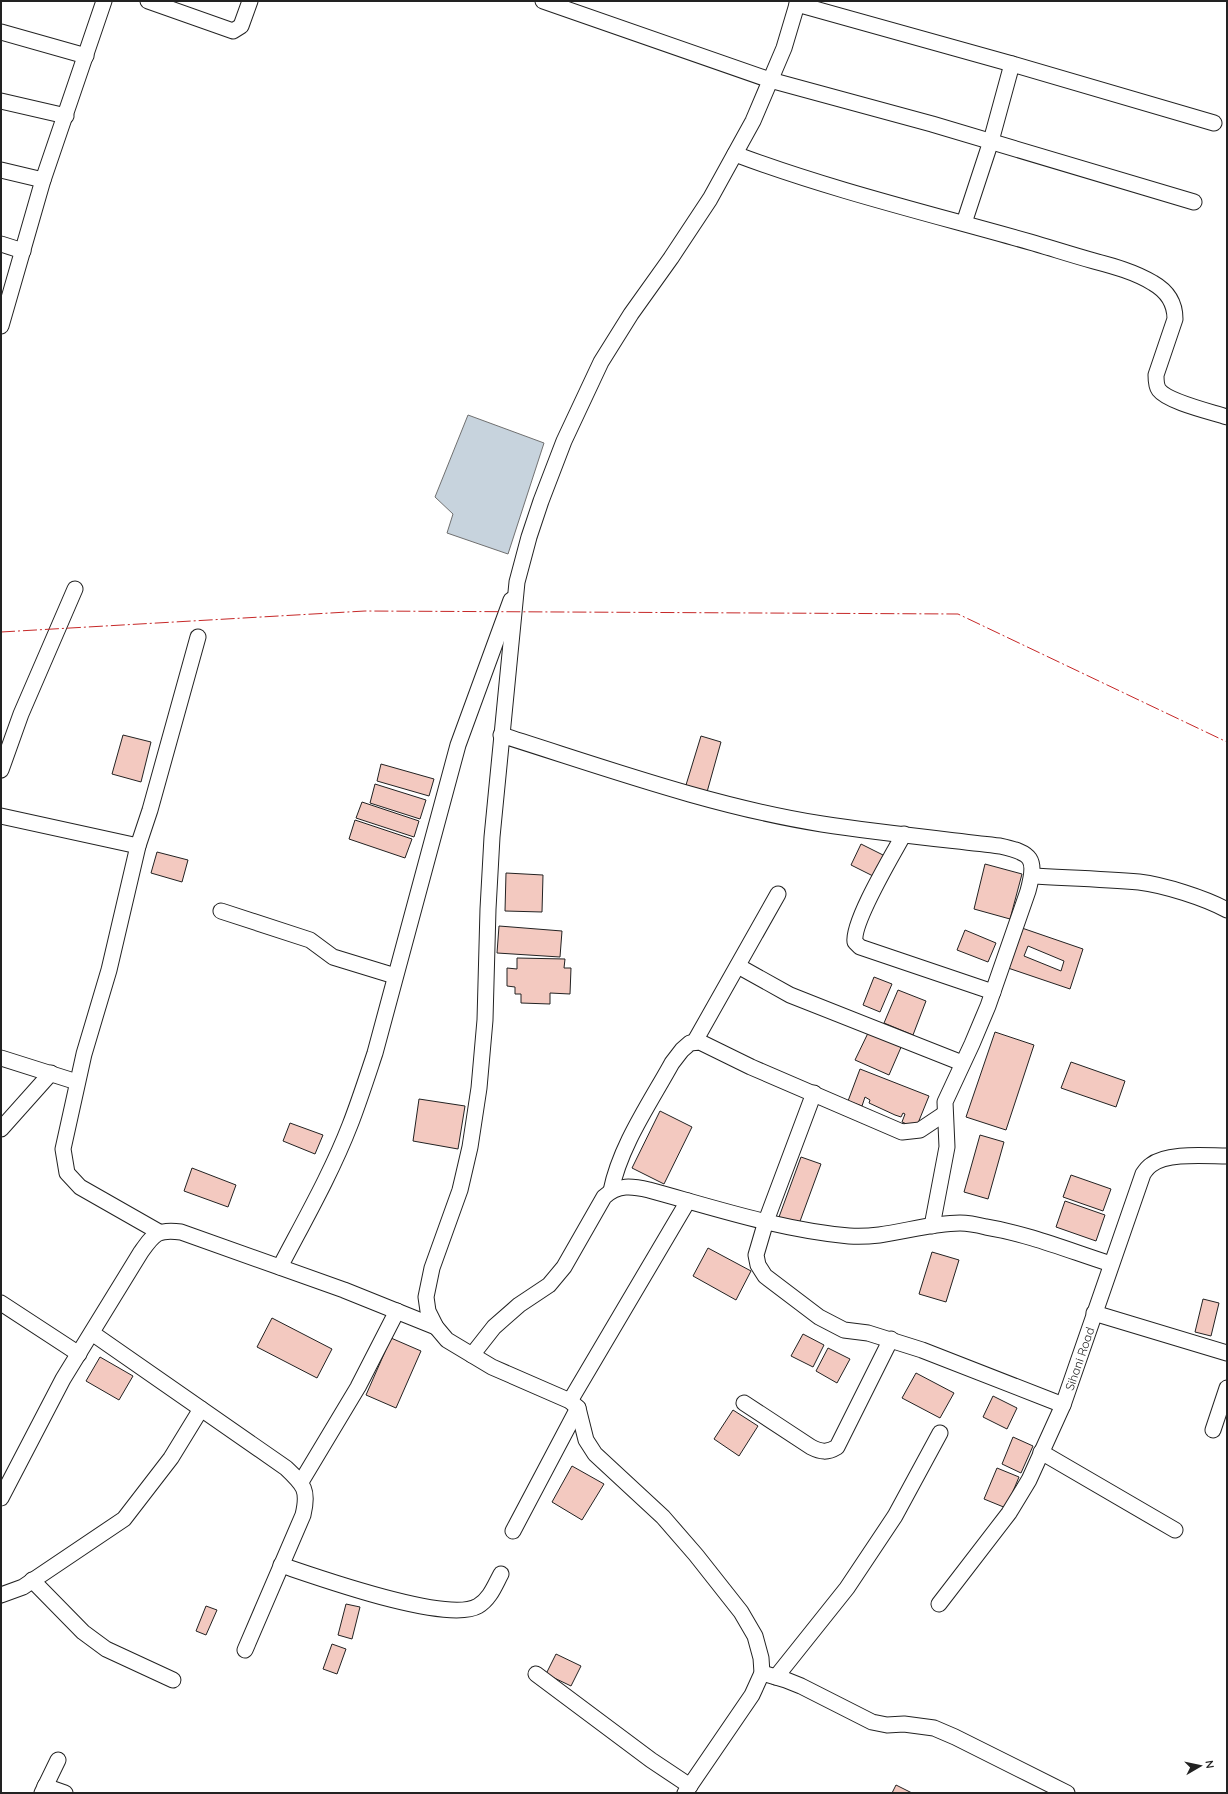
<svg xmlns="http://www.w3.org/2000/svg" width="1228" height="1794" font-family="Quicksand,sans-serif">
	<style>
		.water { fill: #c7d3dd; stroke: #6f6f6f }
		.building { fill: #f3c9c0; stroke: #222; fill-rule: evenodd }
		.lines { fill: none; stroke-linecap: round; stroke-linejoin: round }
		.minor-casing { stroke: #222; stroke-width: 17 }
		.minor { stroke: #fff; stroke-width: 15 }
		.power { stroke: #c62828; stroke-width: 1; stroke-dasharray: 14 3 2 3; stroke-linecap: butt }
		.labels { text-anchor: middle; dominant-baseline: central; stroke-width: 3; stroke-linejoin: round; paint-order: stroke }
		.street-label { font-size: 12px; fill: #222; stroke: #fff }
	</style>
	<rect width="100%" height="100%" fill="#fff"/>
	<polygon class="water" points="468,415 544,443 508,554 447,533 453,514 435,497"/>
	<g class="building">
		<polygon points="123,735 151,742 141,782 112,774"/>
		<polygon points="701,736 721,742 707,792 686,785"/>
		<polygon points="381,764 434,779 429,796 377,781"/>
		<polygon points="375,784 426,800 420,819 370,803"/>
		<polygon points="362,802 419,821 414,837 356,818"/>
		<polygon points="355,820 412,839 405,858 349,839"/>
		<polygon points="861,844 885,856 875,877 851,865"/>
		<polygon points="157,852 188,860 182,882 151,873"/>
		<polygon points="985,864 1022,874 1010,919 974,909"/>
		<polygon points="506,873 543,875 542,912 505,911"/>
		<polygon points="499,926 562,931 560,957 497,953"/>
		<path d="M 1019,927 L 1083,949 L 1070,989 L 1005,967 ZM 1028,946 L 1064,961 L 1061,971 L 1024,956 Z"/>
		<polygon points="965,930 996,943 988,962 957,950"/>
		<polygon points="517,958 565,959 564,968 571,968 570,994 550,993 550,1004 521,1003 521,994 515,994 515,987 507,986 507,968 517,969"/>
		<polygon points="874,977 892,984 880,1012 863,1005"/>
		<polygon points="898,990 926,1001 913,1035 884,1023"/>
		<polygon points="869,1031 902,1045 889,1075 855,1060"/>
		<polygon points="995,1032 1034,1045 1006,1130 966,1117"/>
		<polygon points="1071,1062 1125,1081 1116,1107 1061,1088"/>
		<polygon points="860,1069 929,1096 916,1128 902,1122 905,1114 903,1113 901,1117 895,1115 869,1103 870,1100 865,1097 862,1106 848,1101"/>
		<polygon points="419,1099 465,1106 458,1149 413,1141"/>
		<polygon points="660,1111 692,1127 664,1184 632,1168"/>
		<polygon points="290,1123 323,1135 315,1154 283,1141"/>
		<polygon points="980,1135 1004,1142 988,1199 964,1192"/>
		<polygon points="801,1157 821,1164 799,1224 779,1217"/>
		<polygon points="192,1168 236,1185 228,1207 184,1191"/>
		<polygon points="1071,1175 1111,1189 1103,1211 1063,1197"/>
		<polygon points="1065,1201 1105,1215 1096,1241 1056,1227"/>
		<polygon points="708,1248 751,1271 736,1300 693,1276"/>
		<polygon points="932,1252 959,1260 946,1302 919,1294"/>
		<polygon points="1203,1299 1219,1303 1211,1336 1195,1332"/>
		<polygon points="272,1318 332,1349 317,1378 257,1347"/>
		<polygon points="803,1334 824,1345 813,1367 791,1356"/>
		<polygon points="391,1338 421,1351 396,1408 366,1395"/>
		<polygon points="828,1348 850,1359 837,1383 816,1371"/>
		<polygon points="100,1357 133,1376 119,1400 86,1381"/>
		<polygon points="916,1373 954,1393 940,1418 902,1398"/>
		<polygon points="993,1396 1017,1408 1007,1429 983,1417"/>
		<polygon points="733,1410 758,1426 739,1456 714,1439"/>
		<polygon points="1013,1437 1033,1446 1021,1473 1002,1464"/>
		<polygon points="572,1466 604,1484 582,1520 552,1502"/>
		<polygon points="997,1468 1019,1477 1006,1508 984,1499"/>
		<polygon points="346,1604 360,1607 352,1639 338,1635"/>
		<polygon points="206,1606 217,1610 206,1635 196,1631"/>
		<polygon points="332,1644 346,1649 337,1674 323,1669"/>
		<polygon points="556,1654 581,1666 571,1686 546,1674"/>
		<polygon points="896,1785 912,1793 892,1793"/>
	</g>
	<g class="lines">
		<defs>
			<g id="minor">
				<polyline points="148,1 233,31 241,26 250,1"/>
				<polyline points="543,1 770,80 932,124 1194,202"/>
				<polyline points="797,4 1012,64 1214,123"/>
				<polyline points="1,32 86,56"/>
				<polyline points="1,101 66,116"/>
				<path d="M 735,154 C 831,190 931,214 1030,242 C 1051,248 1072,255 1094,261 C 1113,266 1135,272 1153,283 C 1167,291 1175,303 1175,319 L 1156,375 C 1156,380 1156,386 1159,390 C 1168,402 1212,412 1227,417"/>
				<polyline points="1,170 43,180"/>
				<polyline points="964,223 991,141 1012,64"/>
				<polyline points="1,244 23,251"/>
				<polyline points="1,326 43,180 104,1"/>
				<path d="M 501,735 C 606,768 714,807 822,824 C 881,833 941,839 1000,846 C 1032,853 1037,858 1028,891 L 988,1006 L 972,1044 L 945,1102 L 947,1147 L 932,1226"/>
				<polyline points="1,770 21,714 75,589"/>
				<polyline points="1,816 138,846"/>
				<path d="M 904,834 C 892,856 852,922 855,942 L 860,947 L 993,992"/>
				<path d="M 1032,876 C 1068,878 1104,879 1139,882 C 1164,885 1205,898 1227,910"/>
				<polyline points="221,911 310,940 333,957 395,976"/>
				<polyline points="738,966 790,995 962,1063"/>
				<polyline points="695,1041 778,894"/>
				<polyline points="1,1058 77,1082"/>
				<polyline points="814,1093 766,1221 756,1255 758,1265 765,1276 819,1317 844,1330 868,1333 922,1350 1063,1405"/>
				<polyline points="1,1129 51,1073"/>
				<path d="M 611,1191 C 620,1146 650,1103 672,1063 L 682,1050 L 690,1043 L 700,1042 L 751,1067 L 902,1132 L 920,1130 L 944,1114"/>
				<polyline points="159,1232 80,1187 67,1173 63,1149 84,1054 109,970 138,846 150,810 198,637"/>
				<path d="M 280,1267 C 304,1221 331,1174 350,1125 C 359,1102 367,1077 375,1053 L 458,745 L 511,600"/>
				<polyline points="1,1303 79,1354"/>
				<polyline points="1094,1313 1227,1353"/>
				<path d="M 92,1333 L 286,1468 C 304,1485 309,1490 303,1515 L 245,1650"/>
				<path d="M 472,1355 L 494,1327 L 519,1305 L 549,1285 L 564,1267 L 604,1197 C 618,1184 632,1186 649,1190 C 715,1208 781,1230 849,1236 C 887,1239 922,1223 960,1223 C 968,1223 978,1225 986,1227 C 1029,1234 1070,1251 1111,1264"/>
				<polyline points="570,1401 688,1201"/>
				<path d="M 744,1403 L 811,1447 C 821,1452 827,1453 837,1447 L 891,1339"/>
				<polyline points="1213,1430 1227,1388"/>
				<polyline points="1041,1452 1175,1530"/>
				<polyline points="301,1482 358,1387 397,1311"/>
				<path d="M 1,1498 L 63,1379 L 141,1252 C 154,1234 157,1229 181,1232 L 344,1290 L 436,1327"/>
				<polyline points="513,1531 578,1408"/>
				<path d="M 281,1565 C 317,1577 447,1624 478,1606 C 490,1599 495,1585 501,1574"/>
				<polyline points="32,1580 83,1632 106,1649 173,1680"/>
				<polyline points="1,1595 23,1587 124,1519 171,1458 201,1409"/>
				<path id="s1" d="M 939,1604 L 1009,1513 L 1029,1480 L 1063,1405 L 1143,1174 C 1145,1171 1148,1167 1151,1165 C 1167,1152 1207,1156 1227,1156"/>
				<polyline points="762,1673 786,1680 801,1686 872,1722 887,1725 904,1724 934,1728 955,1737 1067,1793"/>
				<polyline points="536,1674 651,1760 690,1786"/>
				<polyline points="776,1677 847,1588 895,1516 940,1433"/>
				<polyline points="45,1786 65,1793"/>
				<polyline points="42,1793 58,1760"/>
				<polyline points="685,1793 752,1695 762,1673 761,1658 755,1636 741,1612 696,1555 663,1517 595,1454 586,1440 578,1408 570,1401 492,1367 447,1340 436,1327 428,1311 426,1297 432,1268 460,1190 470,1147 479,1088 485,1020 488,909 492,837 517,582 529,537 541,501 564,441 601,362 631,314 671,258 710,199 753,121 784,48 798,1"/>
			</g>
		</defs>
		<use href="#minor" class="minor-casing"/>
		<use href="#minor" class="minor"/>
		<polyline class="power" points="1,632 365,611 958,614 1227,742"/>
	</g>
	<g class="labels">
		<g class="street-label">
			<text stroke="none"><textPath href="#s1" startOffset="285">Sihani Road</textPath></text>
		</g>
	</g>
	<rect width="1228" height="1794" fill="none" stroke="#222222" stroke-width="4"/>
	<g transform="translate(1200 1766) rotate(81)" stroke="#ffffff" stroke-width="3" paint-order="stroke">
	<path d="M0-3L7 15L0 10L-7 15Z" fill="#222222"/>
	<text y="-6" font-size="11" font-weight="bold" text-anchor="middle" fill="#222222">N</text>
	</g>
</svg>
